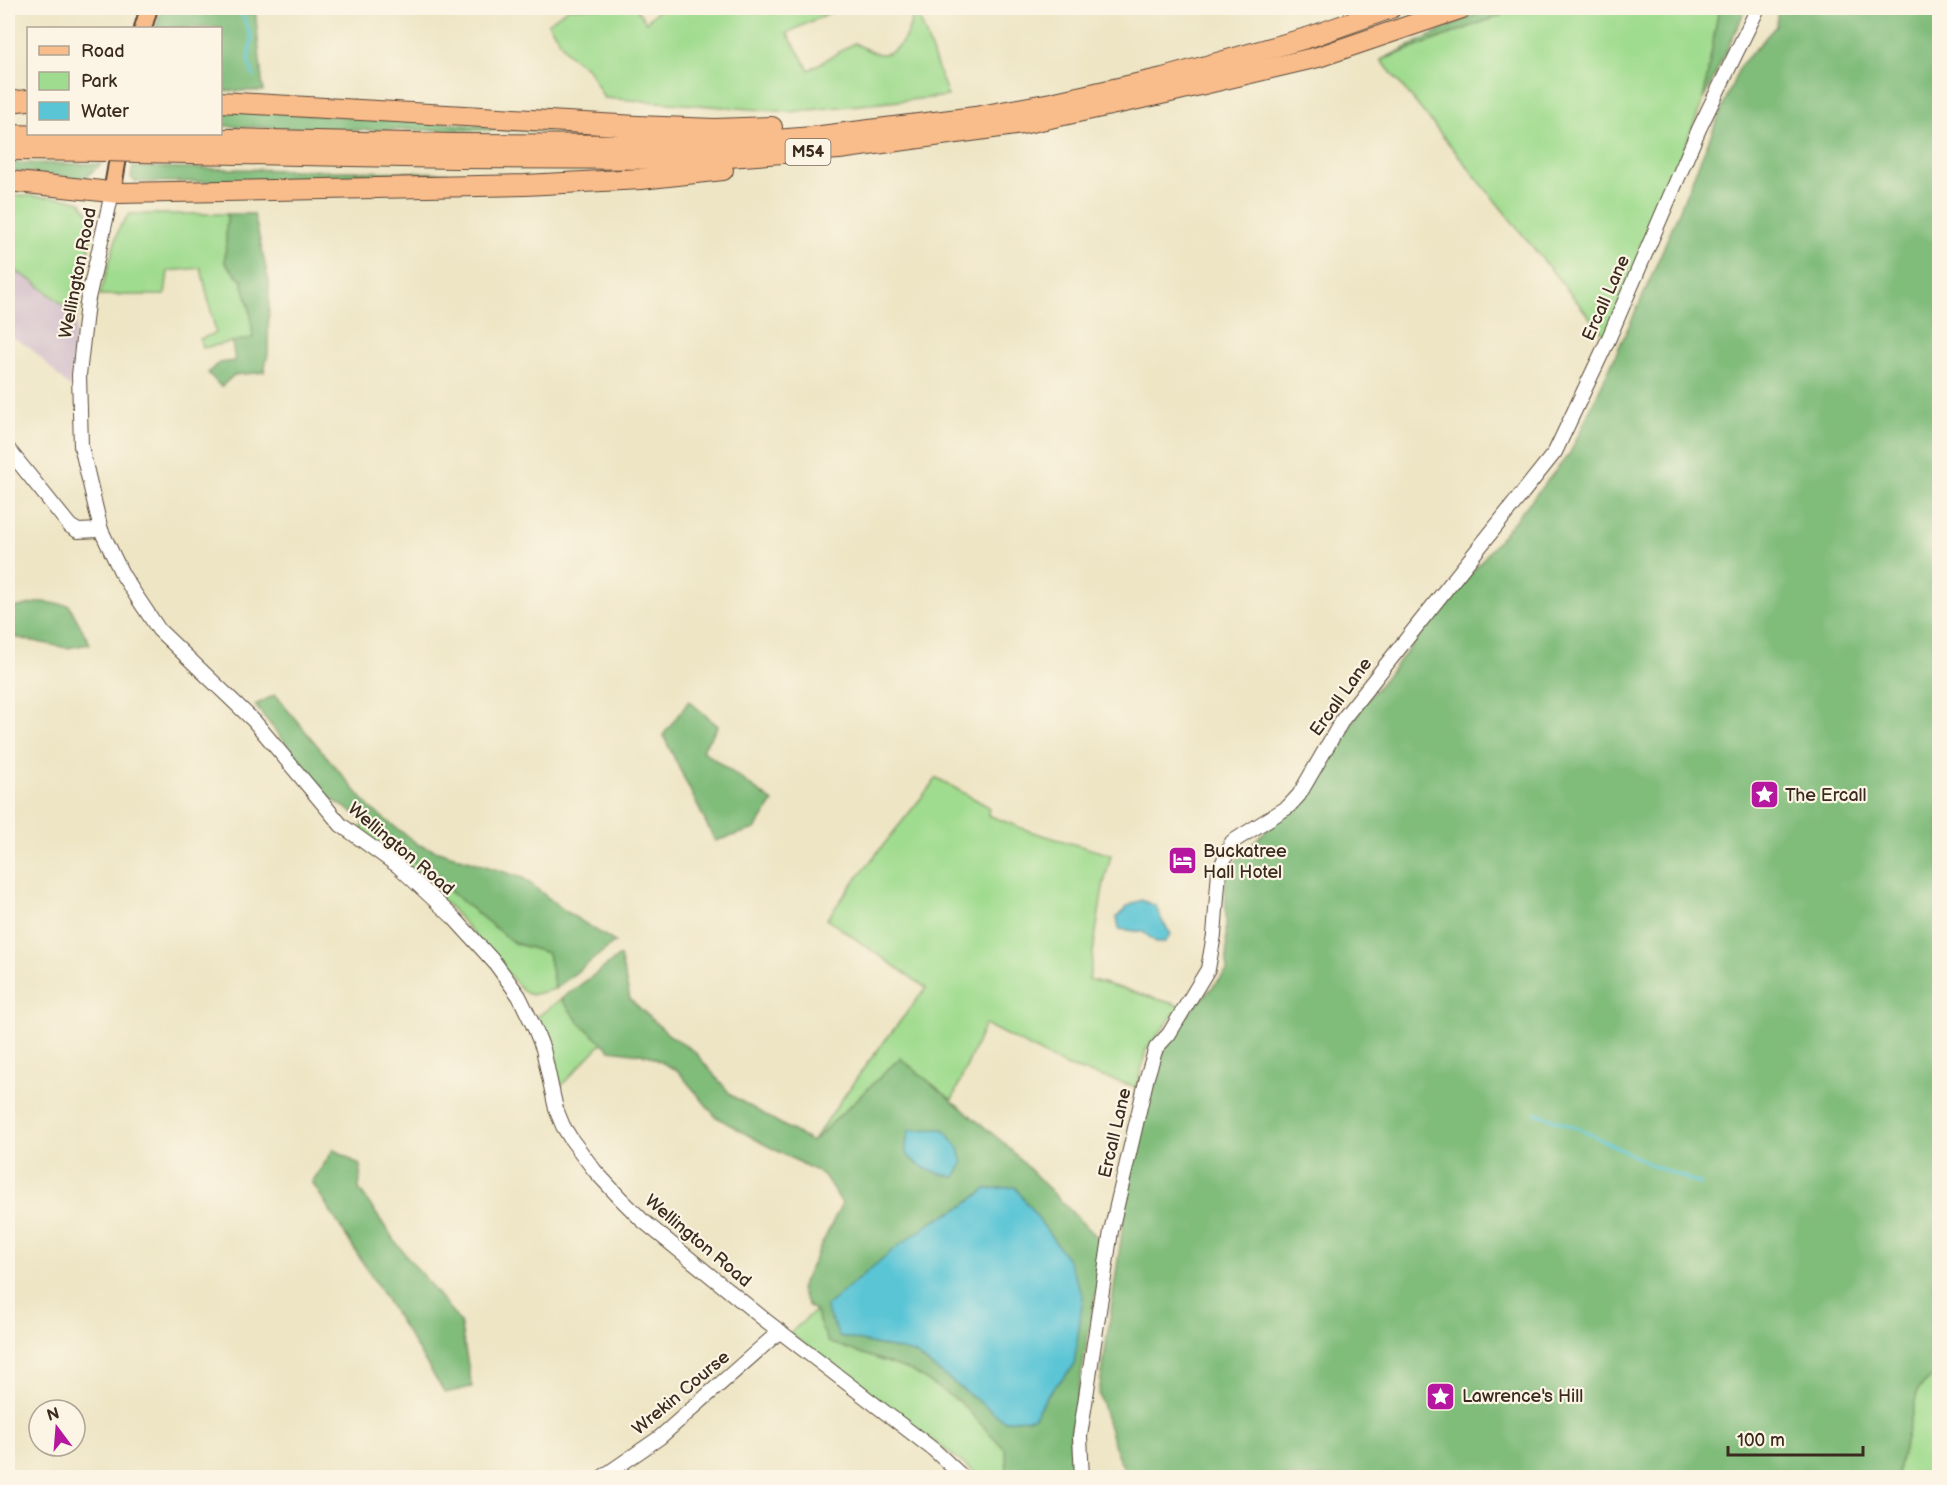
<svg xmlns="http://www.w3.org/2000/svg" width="1947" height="1485" font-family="'Balsamiq Sans',sans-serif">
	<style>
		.industrial { fill: #d1bdca }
		.green { fill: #a0dc8f; stroke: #6e8356; stroke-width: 1.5 }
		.forest { fill: #80bc7a; stroke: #5e734c; stroke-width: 1.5; fill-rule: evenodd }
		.water { fill: #5ac5d5; stroke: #4a787a; stroke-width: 1.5 }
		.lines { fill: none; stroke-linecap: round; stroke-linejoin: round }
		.stream { stroke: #5ac5d5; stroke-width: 3 }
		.minor-casing { stroke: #564637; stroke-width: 16 }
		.major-casing { stroke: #564637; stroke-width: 20 }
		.highway-casing { stroke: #564637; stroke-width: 22 }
		.minor { stroke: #fff; stroke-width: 14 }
		.major { stroke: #f9bc8b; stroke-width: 16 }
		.highway { stroke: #f9bc8b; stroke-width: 20 }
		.highway-bridge-casing { stroke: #564637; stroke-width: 22; stroke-linecap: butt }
		.highway-bridge { stroke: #f9bc8b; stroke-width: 20 }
		.labels { text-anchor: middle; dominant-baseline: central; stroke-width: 4.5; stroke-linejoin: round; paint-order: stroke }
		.shield { fill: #fcf5e5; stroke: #75675a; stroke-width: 1.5 }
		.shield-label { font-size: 16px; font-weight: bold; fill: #3b2a1e }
		.street-label { font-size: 18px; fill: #3b2a1e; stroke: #fcf5e5 }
		.poi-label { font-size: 18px; fill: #3b2a1e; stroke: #fcf5e5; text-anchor: start }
	</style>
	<rect width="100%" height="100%" fill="#fcf5e5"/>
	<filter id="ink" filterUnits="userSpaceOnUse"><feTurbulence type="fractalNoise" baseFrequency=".0167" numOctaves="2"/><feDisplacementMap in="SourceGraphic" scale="12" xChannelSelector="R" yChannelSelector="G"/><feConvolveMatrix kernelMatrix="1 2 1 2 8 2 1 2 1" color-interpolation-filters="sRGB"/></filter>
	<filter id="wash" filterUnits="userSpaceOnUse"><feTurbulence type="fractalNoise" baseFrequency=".008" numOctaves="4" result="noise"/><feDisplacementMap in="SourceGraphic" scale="24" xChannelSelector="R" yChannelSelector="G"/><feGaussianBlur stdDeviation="1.35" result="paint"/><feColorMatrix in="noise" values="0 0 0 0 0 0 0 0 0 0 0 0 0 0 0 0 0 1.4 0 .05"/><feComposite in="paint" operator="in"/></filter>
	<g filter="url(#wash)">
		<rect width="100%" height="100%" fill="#eee5c5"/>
		<polygon class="industrial" points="8,267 33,281 77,316 70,388 31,348 8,335"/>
		<g class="green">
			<path d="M 569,8 L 636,8 L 646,22 L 660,8 L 839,8 L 787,33 L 809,70 L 854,43 C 861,46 873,54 880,54 C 904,54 911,25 915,8 L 916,8 L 948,96 L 790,112 L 604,98 L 589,70 L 568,54 L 548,23 Z"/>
			<polygon points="1520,8 1719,8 1703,101 1608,340 1381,60"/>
			<polygon points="8,195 65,198 81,202 94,222 77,316 33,281 8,267"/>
			<polygon points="129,214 227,214 225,263 242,281 250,309 253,338 202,348 200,339 216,333 201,268 168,271 165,295 100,295 119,228"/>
			<polygon points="937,778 989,807 988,815 1029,831 1111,855 1103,887 1089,979 1181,1006 1146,1049 1137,1087 1066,1066 985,1024 952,1100 900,1058 812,1142 866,1065 926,988 827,919 853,883"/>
			<polygon points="366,821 399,850 514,943 548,953 555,989 531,995 523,991 450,907 360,830"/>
			<polygon points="561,999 579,1022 602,1043 557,1090 552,1060 537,1017"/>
			<polygon points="815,1311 828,1342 912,1371 960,1402 1005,1449 1008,1477 981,1477 790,1333"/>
			<polygon points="1939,1369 1939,1477 1896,1478 1918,1390"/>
		</g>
		<g class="forest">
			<polygon points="161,8 255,8 263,91 221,91 220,28 156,28"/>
			<polygon points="1488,8 1520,8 1381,60"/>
			<polygon points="1719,8 1746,8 1703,101"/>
			<polygon points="1778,8 1939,8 1940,1369 1918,1390 1896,1477 1128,1477 1117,1454 1099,1394 1133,1153 1161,1056 1183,1020 1227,971 1225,872 1253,843 1307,795 1364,704 1570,453 1647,287 1740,66 1776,26"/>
			<polygon points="220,109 548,130 347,130 221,126"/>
			<polygon points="8,163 101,164 84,179 8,170"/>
			<polygon points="133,167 449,173 294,181 136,182 131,178"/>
			<polygon points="227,214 254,214 269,282 268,354 264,372 234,375 221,387 208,373 219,363 235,361 232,342 253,338 250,309 242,281 225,263"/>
			<polygon points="41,602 69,605 90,644 67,648 8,636 8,609"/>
			<polygon points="275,695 370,808 419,845 523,878 565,911 615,942 555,989 548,953 514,943 399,850 366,821 363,822 357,815 327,796 255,705"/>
			<polygon points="689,701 718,726 702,750 773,802 755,829 715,841 663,735"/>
			<path d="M 620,956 L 630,999 L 669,1035 L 694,1051 L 732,1096 L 812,1142 L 900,1058 L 1005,1144 L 1104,1245 L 1070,1440 L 1075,1477 L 1008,1477 L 1005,1449 L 960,1402 L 912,1371 L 828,1342 L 815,1311 L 808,1305 L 800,1289 L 842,1203 L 824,1175 L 764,1144 L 716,1117 L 678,1071 L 648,1055 L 610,1050 L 579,1022 L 561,999 ZM 986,1189 L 1074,1366 L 1048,1394 L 1033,1418 L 1005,1421 L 914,1353 L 931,1223 L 965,1205 Z"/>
			<polygon points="334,1149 361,1166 359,1189 397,1244 460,1322 472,1387 445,1393 312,1182"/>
		</g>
		<g class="water">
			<polygon points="1141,900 1156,906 1162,921 1171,934 1165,942 1156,942 1143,932 1119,929 1117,917 1128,906"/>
			<path d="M 943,1129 L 959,1148 L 963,1164 L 955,1177 C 934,1173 922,1170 906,1154 L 906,1144 L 909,1130 Z"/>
			<polygon points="1015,1187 1067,1258 1083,1296 1074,1366 1048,1394 1033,1418 1005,1421 914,1353 839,1336 825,1307 894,1249 931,1223 965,1205 986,1189"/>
		</g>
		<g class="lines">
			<g class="stream">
				<polyline points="242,8 242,14 252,39 248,60 254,77"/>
				<polyline points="1536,1113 1580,1129 1654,1166 1701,1184"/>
			</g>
		</g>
	</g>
	<g filter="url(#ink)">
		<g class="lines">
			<defs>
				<g id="minor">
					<polyline points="112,193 87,303 79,375 81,446 101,530 122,574 133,591 159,630 254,721 341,825 398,866 455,919 495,963 519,996 535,1029 543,1049 556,1109 563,1126 571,1139 595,1171 621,1199 642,1220 765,1320 934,1450 964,1478"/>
					<polyline points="8,449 70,526 78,531 101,530"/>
					<polyline points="601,1478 659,1438 780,1331"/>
					<polyline points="1082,1478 1080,1436 1111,1231 1147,1077 1156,1048 1169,1034 1208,969 1214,935 1219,871 1232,842 1288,807 1299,795 1343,719 1555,452 1608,340 1699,129 1758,8"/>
				</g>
				<g id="major">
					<polyline points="143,28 149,8"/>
					<polyline points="112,193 121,140"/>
				</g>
				<g id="highway">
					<polyline points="8,102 28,100"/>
					<polyline points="220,102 637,126 715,129 772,127"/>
					<polyline points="8,135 105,137"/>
					<polyline points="138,137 455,144 666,145 721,144 813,137 975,117 1051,103 1163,78 1310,37 1391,8"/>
					<polyline points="8,150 105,151"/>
					<polyline points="137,152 455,158 701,159 839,149 1022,124 1166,93 1318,57 1462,8"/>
					<polyline points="8,181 120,193 525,185 641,179 723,170"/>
				</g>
			</defs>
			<use href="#minor" class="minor-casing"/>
			<use href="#major" class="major-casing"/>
			<use href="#highway" class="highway-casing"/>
			<use href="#minor" class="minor"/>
			<use href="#major" class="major"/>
			<use href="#highway" class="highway"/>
			<defs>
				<g id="highway-bridge">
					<polyline points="105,137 138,137"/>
					<polyline points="105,151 137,152"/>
				</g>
			</defs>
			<use href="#highway-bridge" class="highway-bridge-casing"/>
			<use href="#highway-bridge" class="highway-bridge"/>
		</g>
	</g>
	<defs>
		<symbol id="sight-square" viewBox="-11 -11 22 22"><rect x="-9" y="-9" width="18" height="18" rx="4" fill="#b5179e" stroke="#fcf5e5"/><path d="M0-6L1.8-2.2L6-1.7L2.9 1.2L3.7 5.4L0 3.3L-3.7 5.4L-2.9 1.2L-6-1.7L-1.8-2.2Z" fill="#fff"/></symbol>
		<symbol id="hotel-square" viewBox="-11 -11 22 22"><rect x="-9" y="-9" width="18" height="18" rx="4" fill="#b5179e" stroke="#fcf5e5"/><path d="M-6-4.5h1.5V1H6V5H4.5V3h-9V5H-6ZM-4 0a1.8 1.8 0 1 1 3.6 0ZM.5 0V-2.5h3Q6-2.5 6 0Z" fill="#fff"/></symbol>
	</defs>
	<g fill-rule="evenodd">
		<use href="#sight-square" x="1748" y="778" width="33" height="33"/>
		<use href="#hotel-square" x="1166" y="844" width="33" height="33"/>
		<use href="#sight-square" x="1424" y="1380" width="33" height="33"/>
	</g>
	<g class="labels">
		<rect class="shield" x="785.5" y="139" width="45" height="26" rx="4.5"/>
		<g class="shield-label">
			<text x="808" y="152">M54</text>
		</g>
		<g class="street-label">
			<text transform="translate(78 273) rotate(-79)">Wellington Road</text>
			<text transform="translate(1606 298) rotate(-66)">Ercall Lane</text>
			<text transform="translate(1341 697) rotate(-54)">Ercall Lane</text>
			<text transform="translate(401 849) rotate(40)">Wellington Road</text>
			<text transform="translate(1115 1133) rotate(-77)">Ercall Lane</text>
			<text transform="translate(698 1241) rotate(40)">Wellington Road</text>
			<text transform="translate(681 1393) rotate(-40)">Wrekin Course</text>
		</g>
		<g class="poi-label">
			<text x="1785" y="795">The Ercall</text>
			<text x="1203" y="851">Buckatree<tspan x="1203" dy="21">Hall Hotel</tspan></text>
			<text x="1462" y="1396">Lawrence's Hill</text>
		</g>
	</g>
	<rect width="1947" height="1485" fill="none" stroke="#fcf5e5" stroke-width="30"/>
	<rect x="27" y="27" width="195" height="108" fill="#fcf5e5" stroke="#afa495" stroke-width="1.5"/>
	<rect x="39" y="46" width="30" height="9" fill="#f9bc8b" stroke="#afa495" stroke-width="1.5"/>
	<text x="81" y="57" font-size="18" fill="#3b2a1e">Road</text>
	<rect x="39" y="72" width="30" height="18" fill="#a0dc8f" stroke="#afa495" stroke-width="1.5"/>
	<text x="81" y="87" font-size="18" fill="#3b2a1e">Park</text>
	<rect x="39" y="102" width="30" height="18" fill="#5ac5d5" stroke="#afa495" stroke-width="1.5"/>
	<text x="81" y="117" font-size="18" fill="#3b2a1e">Water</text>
	<g transform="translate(57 1428) rotate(344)"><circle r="28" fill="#fcf5e5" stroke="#afa495" stroke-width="1.5"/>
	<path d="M0-4.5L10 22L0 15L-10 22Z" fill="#b5179e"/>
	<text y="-9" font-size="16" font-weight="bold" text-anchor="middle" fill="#3b2a1e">N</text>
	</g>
	<path d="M1728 1446v9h135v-9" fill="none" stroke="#3b2a1e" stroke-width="3"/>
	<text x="1737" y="1446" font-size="18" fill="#3b2a1e" stroke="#fcf5e5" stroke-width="4.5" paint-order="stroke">100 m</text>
</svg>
